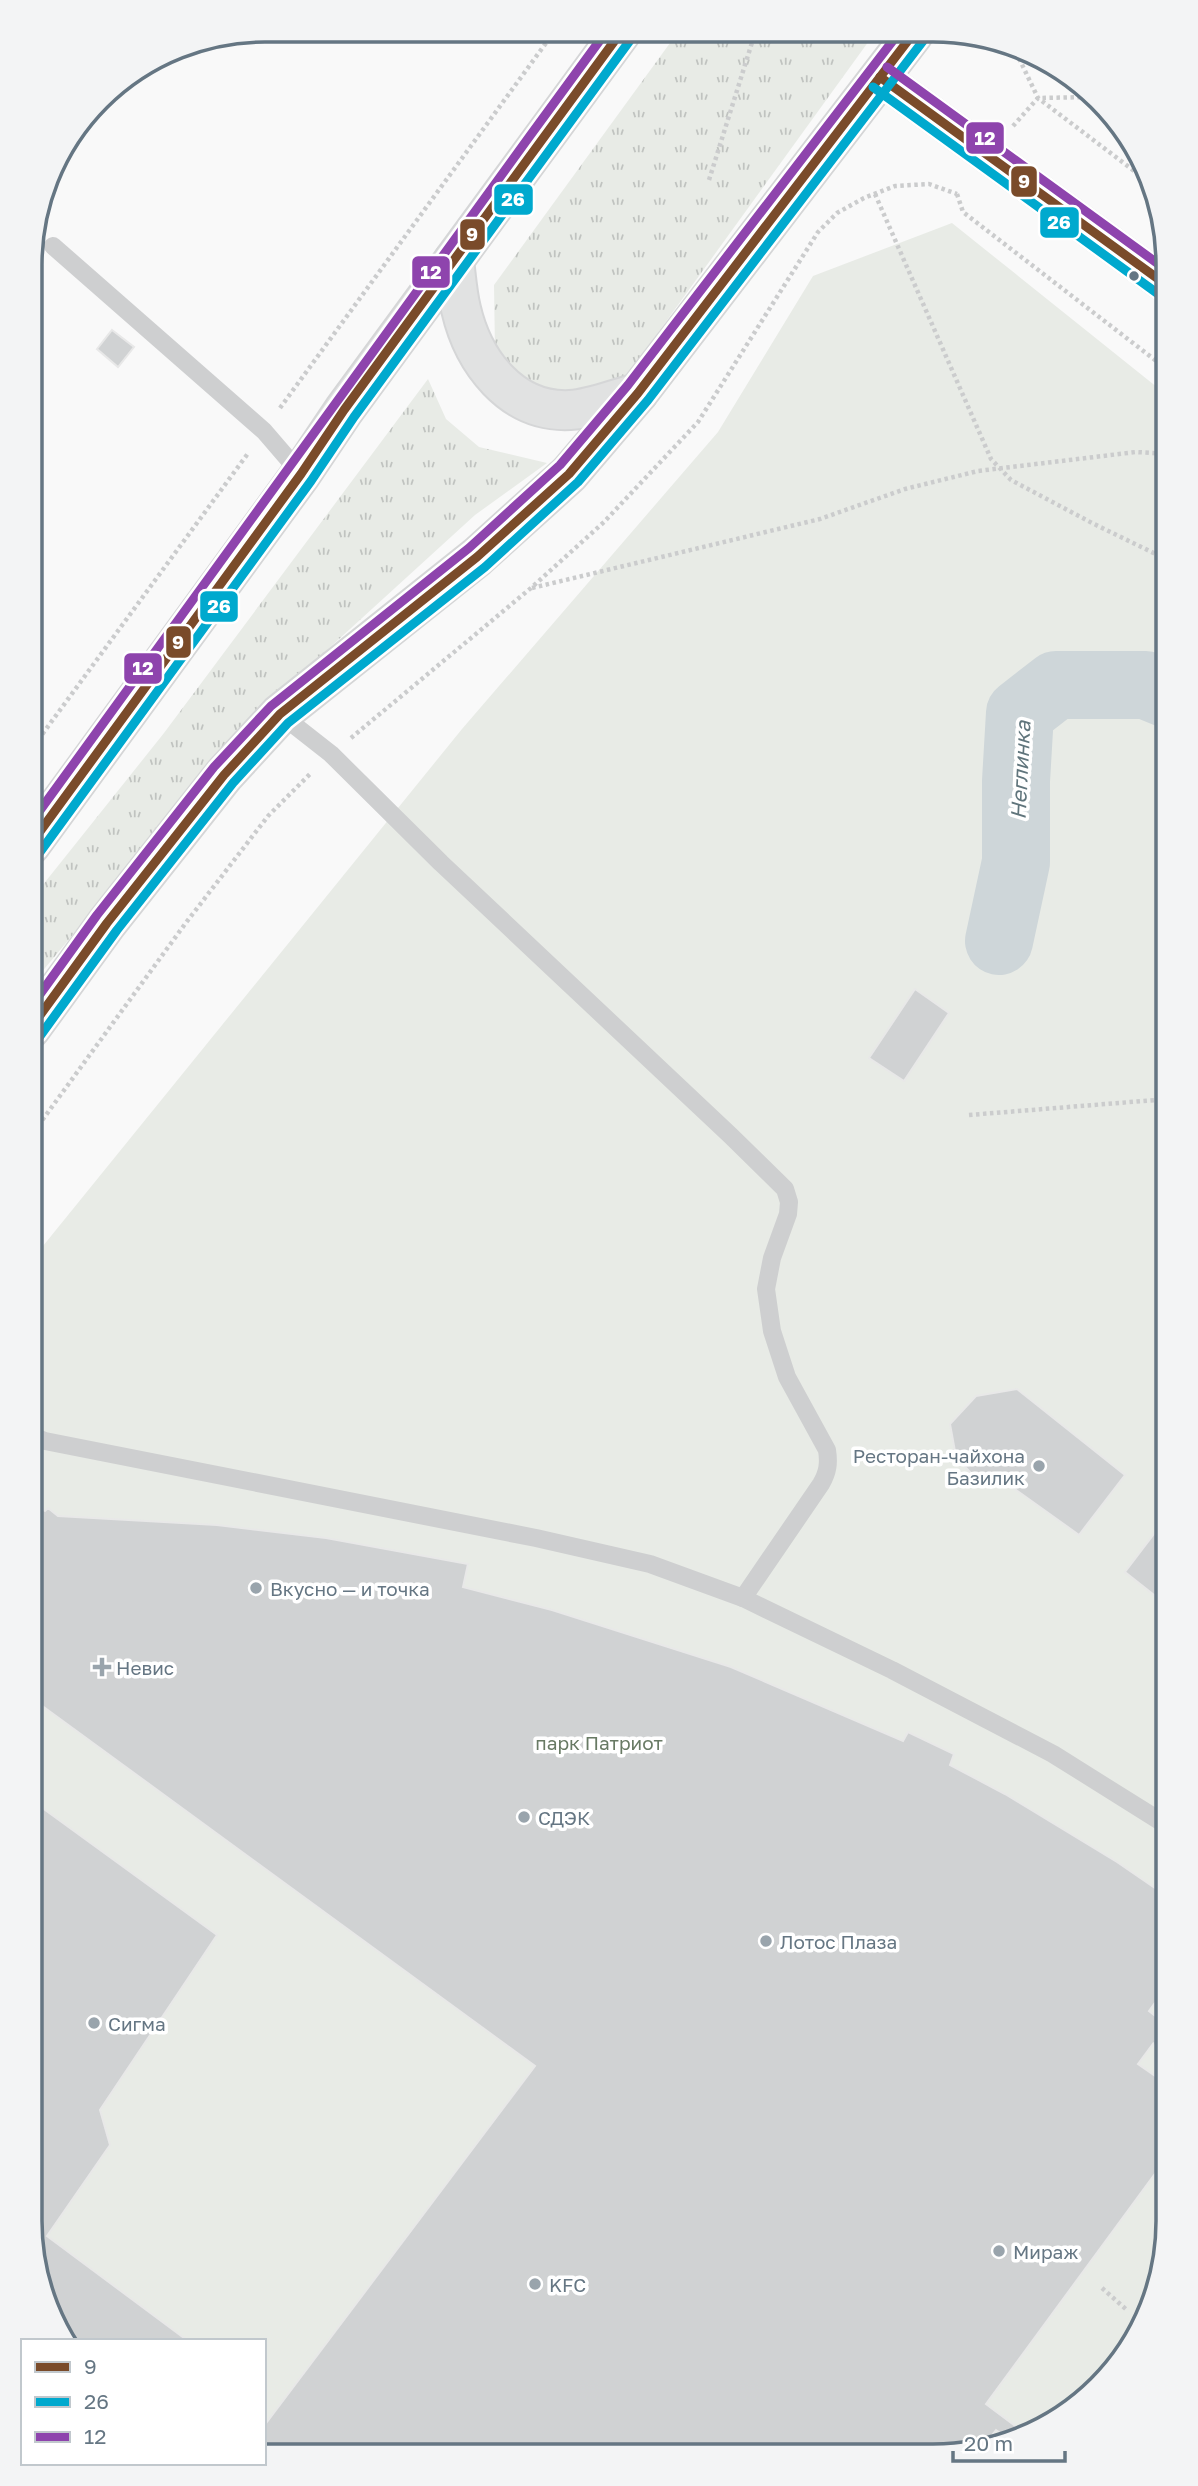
<svg xmlns="http://www.w3.org/2000/svg" width="1198" height="2486" font-family="'Golos Text',sans-serif">
	<style>
		.grass { fill: url(#grass-tufts) }
		.park { fill: #e8ebe6 }
		.lines { fill: none; stroke-linecap: round; stroke-linejoin: round }
		.river { stroke: #ced6d9; stroke-width: 68 }
		.building { fill: #d0d2d3; stroke: #e8e8e8; stroke-width: 2 }
		.primary-casing { stroke: #d5d6d7; stroke-width: 42 }
		.path { stroke: #cbcccd; stroke-width: 4.5; stroke-dasharray: 3.5 3.5; stroke-linecap: butt }
		.service { stroke: #cecfd0; stroke-width: 18 }
		.tertiary { stroke: #cecfd0; stroke-width: 38 }
		.primary { stroke: #e1e2e2; stroke-width: 38 }
		.bus-1-casing { stroke: #fff; stroke-width: 14 }
		.bus-2-casing { stroke: #fff; stroke-width: 14 }
		.bus-3-casing { stroke: #fff; stroke-width: 14 }
		.bus-1 { stroke: #7a4b2a; stroke-width: 9 }
		.bus-2 { stroke: #00a9ce; stroke-width: 9 }
		.bus-3 { stroke: #8e44ad; stroke-width: 9 }
		.bus-dot { fill: #657683; stroke: #fff; stroke-width: 2.5 }
		.poi-dot { fill: #99a4ac; stroke: #fff; stroke-width: 2.5 }
		.labels { text-anchor: middle; dominant-baseline: central; stroke-width: 7; stroke-linejoin: round; paint-order: stroke }
		.poi-label { font-size: 19px; fill: #657683; stroke: #fff; text-anchor: start }
		.park-label { font-size: 19px; fill: #687a64; stroke: #fff }
		.water-label { font-size: 21px; font-style: italic; fill: #60757c; stroke: #fff }
		.rim { fill: none; stroke: #657683; stroke-width: 3.5 }
		.line-badge { stroke: #fff; stroke-width: 2.5 }
		.badge-label { font-size: 19px; text-anchor: middle; font-weight: bold; fill: #fff }
	</style>
	<defs>
		<pattern id="grass-tufts" width="24" height="20" patternUnits="userSpaceOnUse" patternTransform="scale(1.75)"><rect width="24" height="20" fill="#e8ebe6"/><path d="M3 7l-1-3M5 7V3M7 7l1-3M15 17l-1-3M17 17v-4M19 17l1-3" fill="none" stroke="#c0c3c0"/></pattern>
	</defs>
	<rect width="100%" height="100%" fill="#f9f9f9"/>
	<g class="grass">
		<polygon points="678,32 874,34 623,381 559,403 521,394 495,352 494,285"/>
		<polygon points="428,379 446,419 479,447 547,463 475,515 259,712 30,986 30,901 164,733"/>
	</g>
	<polygon class="park" points="952,223 1168,396 1168,2236 1156,2297 1120,2364 1064,2416 1008,2444 933,2456 264,2454 264,2341 72,2341 42,2296 30,2221 30,1262 462,729 718,432 813,276"/>
	<g class="lines">
		<polyline class="river" points="999,941 1016,862 1016,781 1020,713 1056,685 1146,685 1168,694"/>
	</g>
	<g class="building">
		<polygon points="112,330 134,347 118,367 97,349"/>
		<polygon points="915,989 949,1013 904,1081 869,1058"/>
		<polygon points="1017,1389 1125,1475 1079,1535 998,1477 981,1484 956,1457 950,1424 976,1396"/>
		<polygon points="30,1499 45,1511 48,1508 58,1516 217,1525 326,1538 468,1564 463,1587 552,1610 731,1667 903,1741 908,1732 954,1754 950,1765 1005,1794 1117,1862 1168,1897 1168,1985 1149,2011 1167,2025 1138,2064 1168,2085 1168,2156 986,2404 1022,2431 1015,2440 1013,2442 996,2430 982,2448 933,2456 264,2454 264,2426 535,2066 30,1697"/>
		<polygon points="1157,1530 1168,1539 1168,1606 1125,1572"/>
		<polygon points="30,1799 217,1935 100,2110 110,2145 47,2236 188,2341 72,2341 42,2296 30,2221"/>
	</g>
	<g class="lines">
		<defs>
			<g id="primary">
				<path d="M 454,260 C 456,276 457,293 461,309 C 473,361 511,413 570,410 C 592,409 617,398 638,393"/>
				<polyline points="30,845 301,474 344,410 621,32"/>
				<polyline points="30,1029 107,923 224,775 280,714 477,557 569,474 638,393 913,34"/>
			</g>
		</defs>
		<use href="#primary" class="primary-casing"/>
		<g class="path">
			<polyline points="1016,52 1038,98 1154,186"/>
			<polyline points="1013,126 1038,98 1094,97"/>
			<polyline points="709,180 755,33"/>
			<polyline points="875,194 991,459 1011,480 1092,523 1168,560"/>
			<polyline points="957,194 963,212 1168,370"/>
			<polyline points="280,408 554,32"/>
			<polyline points="532,588 820,519 905,489 978,471 1136,452 1168,454"/>
			<polyline points="351,738 531,588 604,522 698,422 818,232 837,213 864,198 895,186 929,184 957,194"/>
			<polyline points="30,751 249,452"/>
			<polyline points="969,1115 1168,1099"/>
			<polyline points="30,1137 185,924 268,816 310,774"/>
			<polyline points="1154,2043 1168,2036"/>
			<polyline points="1102,2288 1128,2311"/>
		</g>
		<g class="service">
			<polyline points="53,246 264,431 301,474"/>
			<path d="M 280,714 L 331,754 L 441,863 L 731,1136 L 785,1189 L 789,1202 L 788,1214 L 772,1258 L 766,1289 L 772,1331 L 787,1377 L 827,1450 C 829,1463 828,1472 821,1484 L 743,1598"/>
			<polyline points="30,1435 45,1441 536,1538 650,1564 743,1598 892,1670 1053,1754 1168,1826"/>
			<polyline points="1111,2373 1134,2338"/>
		</g>
		<polyline class="tertiary" points="880,77 1168,286"/>
		<use href="#primary" class="primary"/>
		<defs>
			<g id="bus-1">
				<polyline points="880,77 1168,286"/>
				<polyline points="30,845 301,474 344,410 621,32"/>
				<polyline points="30,1029 107,923 224,775 280,714 477,557 569,474 638,393 913,34"/>
			</g>
			<g id="bus-2">
				<polyline points="873,87 1161,296"/>
				<polyline points="40,852 311,481 354,417 631,39"/>
				<polyline points="40,1036 117,930 233,783 288,723 485,567 578,482 648,400 923,41"/>
			</g>
			<g id="bus-3">
				<polyline points="887,67 1168,271"/>
				<path d="M 30,824 C 223,560 413,295 606,32"/>
				<polyline points="30,1008 97,915 214,767 271,706 469,548 560,465 628,385 898,34"/>
			</g>
		</defs>
		<use href="#bus-1" class="bus-1-casing"/>
		<use href="#bus-2" class="bus-2-casing"/>
		<use href="#bus-3" class="bus-3-casing"/>
		<use href="#bus-1" class="bus-1"/>
		<use href="#bus-2" class="bus-2"/>
		<use href="#bus-3" class="bus-3"/>
	</g>
	<circle class="bus-dot" cx="1134" cy="276" r="6"/>
	<g class="poi-dot">
		<circle cx="1039" cy="1466" r="7"/>
		<circle cx="256" cy="1588" r="7"/>
		<path d="M98.5 1656.5h7v7h7v7h-7v7h-7v-7h-7v-7h7z"/>
		<circle cx="524" cy="1817" r="7"/>
		<circle cx="766" cy="1941" r="7"/>
		<circle cx="94" cy="2023" r="7"/>
		<circle cx="999" cy="2251" r="7"/>
		<circle cx="535" cy="2284" r="7"/>
	</g>
	<g class="labels">
		<g class="poi-label">
			<text x="1025" y="1455" text-anchor="end">Ресторан-чайхона<tspan x="1025" dy="22">Базилик</tspan></text>
			<text x="270" y="1588">Вкусно — и точка</text>
			<text x="116" y="1667">Невис</text>
			<text x="538" y="1817">СДЭК</text>
			<text x="780" y="1941">Лотос Плаза</text>
			<text x="108" y="2023">Сигма</text>
			<text x="1013" y="2251">Мираж</text>
			<text x="549" y="2284">KFC</text>
		</g>
		<g class="park-label">
			<text x="599" y="1742">парк Патриот</text>
		</g>
		<g class="water-label">
			<text transform="translate(1020 770) rotate(-87)">Неглинка</text>
		</g>
	</g>
	<path d="M0 0H1198V2486H0ZM265 42H933A223 223 0 0 1 1156 265V2221A223 223 0 0 1 933 2444H265A223 223 0 0 1 42 2221V265A223 223 0 0 1 265 42Z" fill="#f3f4f5" fill-rule="evenodd"/>
	<path class="rim" d="M265 42H933A223 223 0 0 1 1156 265V2221A223 223 0 0 1 933 2444H265A223 223 0 0 1 42 2221V265A223 223 0 0 1 265 42Z"/>
	<g class="line-badge">
		<rect x="965" y="121" width="40" height="34" rx="7" fill="#8e44ad"/>
		<rect x="1010" y="165" width="28" height="33" rx="7" fill="#7a4b2a"/>
		<rect x="493" y="183" width="41" height="33" rx="7" fill="#00a9ce"/>
		<rect x="1039" y="206" width="41" height="33" rx="7" fill="#00a9ce"/>
		<rect x="459" y="218" width="27" height="33" rx="7" fill="#7a4b2a"/>
		<rect x="411" y="255" width="40" height="34" rx="7" fill="#8e44ad"/>
		<rect x="199" y="590" width="40" height="33" rx="7" fill="#00a9ce"/>
		<rect x="165" y="625" width="27" height="34" rx="7" fill="#7a4b2a"/>
		<rect x="123" y="652" width="40" height="33" rx="7" fill="#8e44ad"/>
	</g>
	<g class="badge-label">
		<text x="985" y="145">12</text>
		<text x="1024" y="188">9</text>
		<text x="513" y="206">26</text>
		<text x="1059" y="229">26</text>
		<text x="472" y="241">9</text>
		<text x="431" y="279">12</text>
		<text x="219" y="613">26</text>
		<text x="178" y="649">9</text>
		<text x="143" y="675">12</text>
	</g>
	<rect x="21" y="2339" width="245" height="126" fill="#ffffff" stroke="#c1c8cd" stroke-width="2"/>
	<rect x="35" y="2362" width="35" height="10" fill="#7a4b2a" stroke="#c1c8cd" stroke-width="2"/>
	<text x="84" y="2374" font-size="21" fill="#657683">9</text>
	<rect x="35" y="2397" width="35" height="10" fill="#00a9ce" stroke="#c1c8cd" stroke-width="2"/>
	<text x="84" y="2409" font-size="21" fill="#657683">26</text>
	<rect x="35" y="2432" width="35" height="10" fill="#8e44ad" stroke="#c1c8cd" stroke-width="2"/>
	<text x="84" y="2444" font-size="21" fill="#657683">12</text>
	<path d="M953 2451v10h112v-10" fill="none" stroke="#657683" stroke-width="3.5"/>
	<text x="964" y="2451" font-size="21" fill="#657683" stroke="#ffffff" stroke-width="5" paint-order="stroke">20 m</text>
</svg>
